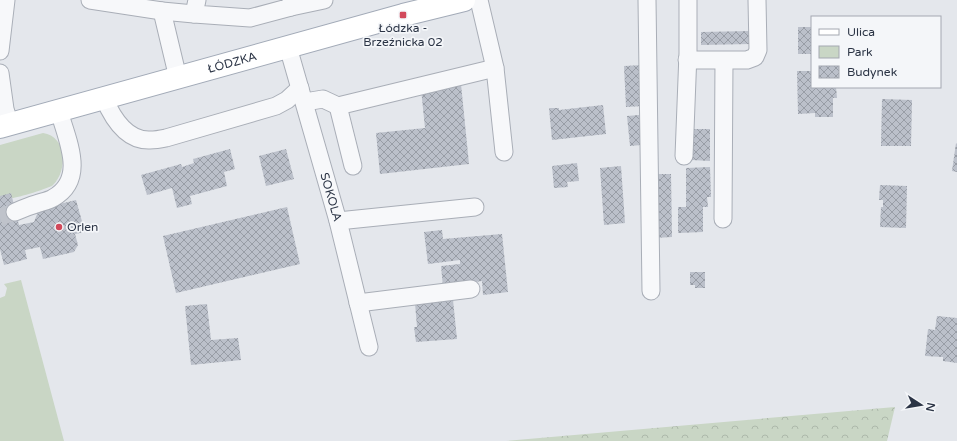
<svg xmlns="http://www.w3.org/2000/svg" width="957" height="441" font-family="'Varela Round',sans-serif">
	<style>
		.green { fill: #c9d6c5 }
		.forest { fill: url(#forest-crowns) }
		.building { fill: url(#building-cross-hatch) }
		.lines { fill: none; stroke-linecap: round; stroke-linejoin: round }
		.minor-tunnel { stroke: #bfc3cb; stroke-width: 17; stroke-dasharray: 17 8; stroke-linecap: butt }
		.minor-casing { stroke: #a9aeb7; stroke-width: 19 }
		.major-casing { stroke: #a3abb8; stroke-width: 24 }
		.minor { stroke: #f7f8fa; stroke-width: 17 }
		.major { stroke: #fff; stroke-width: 22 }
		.poi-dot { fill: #d1495b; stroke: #f4f6f9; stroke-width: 1.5 }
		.labels { text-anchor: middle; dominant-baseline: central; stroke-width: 3.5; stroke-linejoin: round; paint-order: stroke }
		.poi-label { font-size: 12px; fill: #2b3445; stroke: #f4f6f9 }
		.street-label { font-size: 12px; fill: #2b3445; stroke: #f4f6f9 }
	</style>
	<defs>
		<pattern id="forest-crowns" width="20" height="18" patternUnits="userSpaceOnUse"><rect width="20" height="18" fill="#c9d6c5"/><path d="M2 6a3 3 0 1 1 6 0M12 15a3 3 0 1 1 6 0" fill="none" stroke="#adb8ab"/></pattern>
		<pattern id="building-cross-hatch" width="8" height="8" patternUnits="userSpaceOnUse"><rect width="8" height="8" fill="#bbc0ca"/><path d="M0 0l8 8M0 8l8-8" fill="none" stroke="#989da6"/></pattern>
	</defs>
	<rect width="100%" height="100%" fill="#e4e7ec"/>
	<g class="green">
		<path d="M 43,133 C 67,136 68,171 53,185 C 50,188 17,198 12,198 C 8,198 4,197 0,196 L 0,145 Z"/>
		<polygon points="21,280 64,441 0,441 0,298 5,296 7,288 4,284"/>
	</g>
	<polygon class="forest" points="895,407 887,441 506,441"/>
	<g class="building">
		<rect x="798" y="27" width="14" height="27"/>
		<polygon points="751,31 751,44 701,45 701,32"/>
		<polygon points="642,65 644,106 626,107 624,66"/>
		<polygon points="797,71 812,71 812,87 836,87 837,98 833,98 833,117 815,117 815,113 798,114"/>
		<polygon points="461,84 469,164 380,174 376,133 425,128 421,89"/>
		<polygon points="882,99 912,100 911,146 881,146"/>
		<polygon points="603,105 606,134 552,140 549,108 559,108 559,110"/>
		<polygon points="639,115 641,145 630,146 627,116"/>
		<polygon points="692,129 710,129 710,161 692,160"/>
		<polygon points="956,143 957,144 957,172 952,171"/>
		<polygon points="230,149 235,169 224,172 227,186 190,196 192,204 177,208 172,188 147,195 141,175 181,164 182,167 194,163 193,159"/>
		<polygon points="286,149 294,179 266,186 259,156"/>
		<polygon points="577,163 579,181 567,182 568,187 554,188 552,166"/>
		<polygon points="621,166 625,223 604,225 600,168"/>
		<polygon points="710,167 711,197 707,197 708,207 703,207 703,232 678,233 678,207 686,207 686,168"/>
		<polygon points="657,174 671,174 672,237 655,238"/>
		<polygon points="880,185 907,186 906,228 880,227 881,207 883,207 883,200 879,200"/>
		<polygon points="11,193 19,225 34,222 39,209 76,200 85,232 75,234 78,245 74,252 43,259 40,247 25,250 27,259 4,265 0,249 0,196"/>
		<polygon points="287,207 300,264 176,293 163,236"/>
		<polygon points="442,230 443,239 502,234 508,292 483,295 482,281 443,287 441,266 460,264 460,260 428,264 424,232"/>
		<polygon points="690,272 705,272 705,288 695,288 695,285 690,285"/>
		<polygon points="453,300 457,339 416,342 414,327 417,327 415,303"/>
		<polygon points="207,304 211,340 238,338 241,360 191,365 185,306"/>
		<polygon points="937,316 957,318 957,363 943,361 943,357 925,356 928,329 935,330"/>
	</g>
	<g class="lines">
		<polyline class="minor-tunnel" points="0,217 15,212"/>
		<defs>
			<g id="minor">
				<polyline points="90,0 162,11 194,14"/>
				<polyline points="197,0 194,14 250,18 291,7 291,0"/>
				<polyline points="479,0 495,68 504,152"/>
				<polyline points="647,0 651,291"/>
				<polyline points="291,7 324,0"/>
				<polyline points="162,11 178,78"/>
				<path id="s1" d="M 288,47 L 338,221 L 369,347"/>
				<polyline points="0,51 6,0"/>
				<polyline points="687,60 747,60 755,57 758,50 757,0"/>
				<polyline points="0,73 5,109 10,125"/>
				<path d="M 104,98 C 112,117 126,141 150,140 C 155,140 161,139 166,138 L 276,106 L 287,100 L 300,88"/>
				<polyline points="305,102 323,99 338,106 495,68"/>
				<polyline points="338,106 353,166"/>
				<polyline points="684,156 688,53 688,0"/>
				<path d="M 15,212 C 22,209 29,206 36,204 C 41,202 48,201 53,198 C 87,179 67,140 59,111"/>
				<polyline points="723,219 724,61"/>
				<polyline points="338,221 475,207"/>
				<polyline points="358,303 471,289"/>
			</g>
			<g id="major">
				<path id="s2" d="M 0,127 L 403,15 L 464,0"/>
			</g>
		</defs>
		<use href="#minor" class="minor-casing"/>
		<use href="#major" class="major-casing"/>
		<use href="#minor" class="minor"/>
		<use href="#major" class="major"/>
	</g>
	<g class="poi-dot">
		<rect x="399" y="11" width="8" height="8" rx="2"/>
		<circle cx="59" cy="227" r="4"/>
	</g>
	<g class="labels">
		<g class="poi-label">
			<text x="403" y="28">Łódzka -<tspan x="403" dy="14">Brzeźnicka 02</tspan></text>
			<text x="67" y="227" text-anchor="start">Orlen</text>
		</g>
		<g class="street-label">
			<text stroke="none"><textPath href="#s2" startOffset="241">ŁÓDZKA</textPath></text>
			<text stroke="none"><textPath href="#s1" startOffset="156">SOKOLA</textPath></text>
		</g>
	</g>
	<rect x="811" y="16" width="130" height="72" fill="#f4f6f9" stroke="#a4a8b1"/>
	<rect x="819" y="29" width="20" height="6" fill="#ffffff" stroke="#a4a8b1"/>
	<text x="847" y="36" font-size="12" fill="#2b3445">Ulica</text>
	<rect x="819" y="46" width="20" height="12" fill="#c9d6c5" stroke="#a4a8b1"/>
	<text x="847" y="56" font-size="12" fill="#2b3445">Park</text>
	<rect x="819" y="66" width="20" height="12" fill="url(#building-cross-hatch)" stroke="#a4a8b1"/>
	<text x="847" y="76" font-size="12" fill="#2b3445">Budynek</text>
	<g transform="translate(921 405) rotate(102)" stroke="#f4f6f9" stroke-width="3" paint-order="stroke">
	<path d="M0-3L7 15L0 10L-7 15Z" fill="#2b3445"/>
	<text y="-6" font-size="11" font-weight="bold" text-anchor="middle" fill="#2b3445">N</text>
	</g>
</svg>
